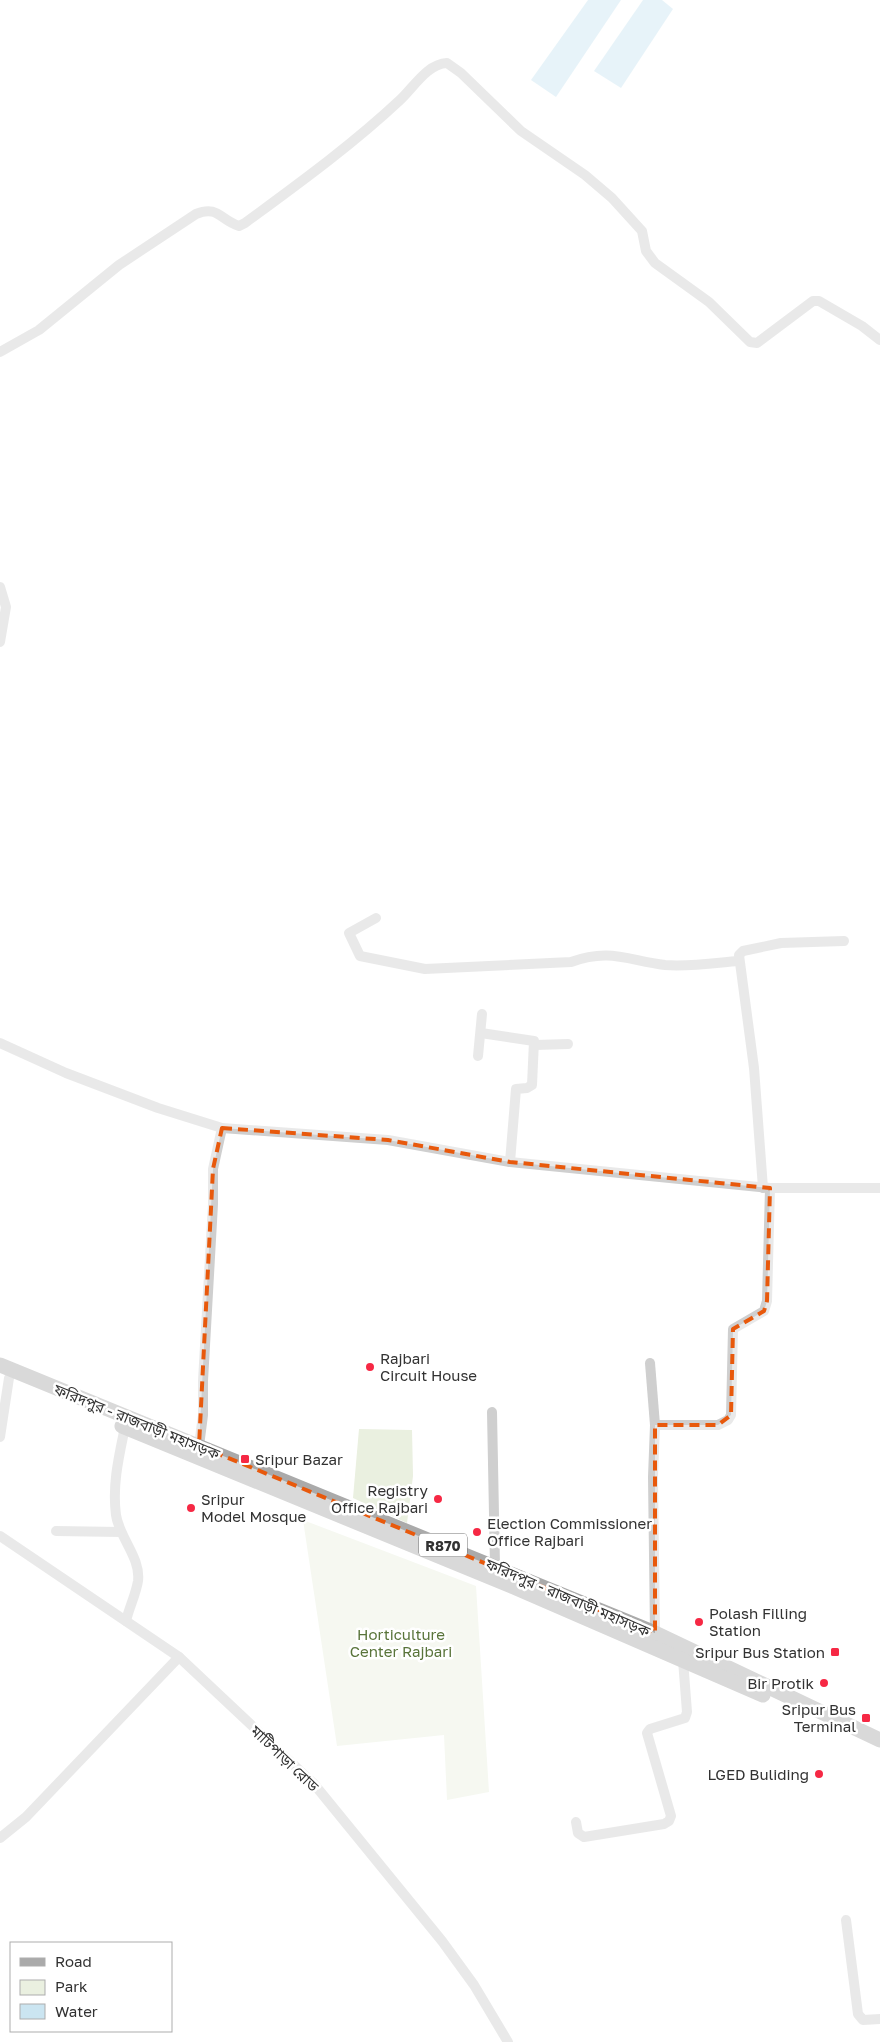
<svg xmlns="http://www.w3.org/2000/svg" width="880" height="2042" font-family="'Golos Text','Noto Sans Bengali',sans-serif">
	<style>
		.green { fill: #eaf0e0 }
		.water { fill: #cbe5f1 }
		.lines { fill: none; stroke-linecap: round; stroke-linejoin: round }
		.minor { stroke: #cfcfcf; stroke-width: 10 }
		.primary { stroke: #aaa; stroke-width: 15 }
		.marked { fill: none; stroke: #e8590c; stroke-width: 4; stroke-dasharray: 10 6; stroke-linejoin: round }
		.poi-dot { fill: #f62844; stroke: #fff; stroke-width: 2 }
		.labels { text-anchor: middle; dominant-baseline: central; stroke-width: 5; stroke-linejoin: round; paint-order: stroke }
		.shield { fill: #fff; stroke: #707070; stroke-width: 1 }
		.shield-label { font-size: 14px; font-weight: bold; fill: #323232 }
		.poi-label { font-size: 15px; fill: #323232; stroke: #fff; text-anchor: start }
		.street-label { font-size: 15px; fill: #323232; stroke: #fff }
		.park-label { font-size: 15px; fill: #59743a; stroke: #fff }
	</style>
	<rect width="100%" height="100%" fill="#fff"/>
	<g class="green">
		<polygon points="359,1429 412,1430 413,1476 407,1523 353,1498"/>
		<polygon points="303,1520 476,1586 489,1792 447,1800 444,1735 337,1746"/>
	</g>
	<g class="water">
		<polygon points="588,0 621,0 556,97 531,80"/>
		<polygon points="643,0 662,0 673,9 621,88 594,71"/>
	</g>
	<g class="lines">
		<g class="minor">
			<path d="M 0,352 L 39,330 L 119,265 L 196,214 C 218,205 220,220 239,226 L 245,223 C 298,184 352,145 400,100 C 414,87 427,64 447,63 L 461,73 L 521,131 L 585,175 L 612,198 L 642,231 L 646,251 L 655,263 L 709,302 L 750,342 L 757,343 L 813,301 L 819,301 L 862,326 L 880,340"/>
			<polyline points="0,587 6,607 0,642"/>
			<path d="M 376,918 L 349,933 L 360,956 L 425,969 L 571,962 C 609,948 627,960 665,965 C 688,967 715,963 738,961"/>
			<polyline points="481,1033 534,1041 532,1085 527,1088 516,1089 510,1162"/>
			<polyline points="0,1043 66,1073 158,1108 222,1128 388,1140 510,1162 770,1188 880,1188"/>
			<polyline points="535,1045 568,1044"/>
			<polyline points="478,1056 482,1014"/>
			<polyline points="763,1188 754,1068 739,955 743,951 781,943 844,941"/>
			<polyline points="650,1363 655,1425"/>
			<polyline points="492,1412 495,1566"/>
			<path d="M 125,1427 C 119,1456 112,1485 116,1515 C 119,1537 141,1558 138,1581 C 136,1594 129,1608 126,1621"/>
			<polyline points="0,1437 9,1378"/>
			<polyline points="199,1446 203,1415 203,1381 213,1204 213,1169 222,1128"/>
			<polyline points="56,1531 120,1532"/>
			<polyline points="0,1536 179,1657 314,1784 442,1941 474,1985 508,2042"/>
			<polyline points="653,1638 655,1633 653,1477 655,1425 718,1425 728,1420 731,1415 733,1329 764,1311 767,1301 770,1188"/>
			<polyline points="576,1822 578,1833 584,1837 664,1824 669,1821 671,1816 647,1733 650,1729 685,1718 687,1712 683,1660"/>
			<polyline points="0,1838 26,1817 179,1657"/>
			<polyline points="846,1920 858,2014 863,2020 880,2019"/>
		</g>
		<g class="primary">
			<polyline points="0,1365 655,1633 880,1740"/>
			<polyline points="122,1426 514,1587 763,1695"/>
		</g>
	</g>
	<path d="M0 0H880V2042H0ZM 222,1128 L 388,1140 L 510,1162 L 770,1188 L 767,1301 L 764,1311 L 733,1329 L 731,1415 L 718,1425 L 655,1425 L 655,1633 L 199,1446 L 213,1169 Z" fill="#fff" fill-opacity=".55" fill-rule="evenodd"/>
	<path class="marked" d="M 222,1128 L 388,1140 L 510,1162 L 770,1188 L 767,1301 L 764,1311 L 733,1329 L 731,1415 L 718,1425 L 655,1425 L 655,1633 L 199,1446 L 213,1169 Z"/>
	<g class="poi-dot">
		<circle cx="370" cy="1367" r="5"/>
		<rect x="240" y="1454" width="10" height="10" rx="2.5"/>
		<circle cx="438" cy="1499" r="5"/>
		<circle cx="191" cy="1508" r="5"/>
		<circle cx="477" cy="1532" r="5"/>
		<circle cx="699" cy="1622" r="5"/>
		<rect x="830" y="1647" width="10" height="10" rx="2.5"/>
		<circle cx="824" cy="1683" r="5"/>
		<rect x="861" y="1713" width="10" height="10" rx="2.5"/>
		<circle cx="819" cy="1774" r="5"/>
	</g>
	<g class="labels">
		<rect class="shield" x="419" y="1533.5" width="48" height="23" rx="4"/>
		<g class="shield-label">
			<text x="443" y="1545">R870</text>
		</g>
		<g class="poi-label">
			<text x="380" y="1358">Rajbari<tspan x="380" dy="17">Circuit House</tspan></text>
			<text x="255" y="1459">Sripur Bazar</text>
			<text x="428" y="1490" text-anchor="end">Registry<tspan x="428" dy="17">Office Rajbari</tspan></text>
			<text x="201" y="1499">Sripur<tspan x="201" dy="17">Model Mosque</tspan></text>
			<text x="487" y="1523">Election Commissioner<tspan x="487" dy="17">Office Rajbari</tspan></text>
			<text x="709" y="1613">Polash Filling<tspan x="709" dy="17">Station</tspan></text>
			<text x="825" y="1652" text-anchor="end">Sripur Bus Station</text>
			<text x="814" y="1683" text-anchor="end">Bir Protik</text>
			<text x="856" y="1709" text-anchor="end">Sripur Bus<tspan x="856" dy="17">Terminal</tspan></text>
			<text x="809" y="1774" text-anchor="end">LGED Buliding</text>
		</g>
		<g class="street-label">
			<text transform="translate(137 1421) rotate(22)">ফরিদপুর - রাজবাড়ী মহাসড়ক</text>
			<text transform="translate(568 1597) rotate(23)">ফরিদপুর - রাজবাড়ী মহাসড়ক</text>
			<text transform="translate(285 1758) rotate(44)">মাটিপাড়া রোড</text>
		</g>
		<g class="park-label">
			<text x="401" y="1634">Horticulture<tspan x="401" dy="17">Center Rajbari</tspan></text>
		</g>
	</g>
	<rect x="10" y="1942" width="162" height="90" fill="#ffffff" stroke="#adadad"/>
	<rect x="20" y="1958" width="25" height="8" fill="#aaaaaa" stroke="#adadad"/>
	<text x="55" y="1967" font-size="15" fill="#323232">Road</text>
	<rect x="20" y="1980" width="25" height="15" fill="#eaf0e0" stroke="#adadad"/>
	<text x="55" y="1992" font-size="15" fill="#323232">Park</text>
	<rect x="20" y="2004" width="25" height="15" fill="#cbe5f1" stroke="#adadad"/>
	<text x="55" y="2017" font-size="15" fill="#323232">Water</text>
</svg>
